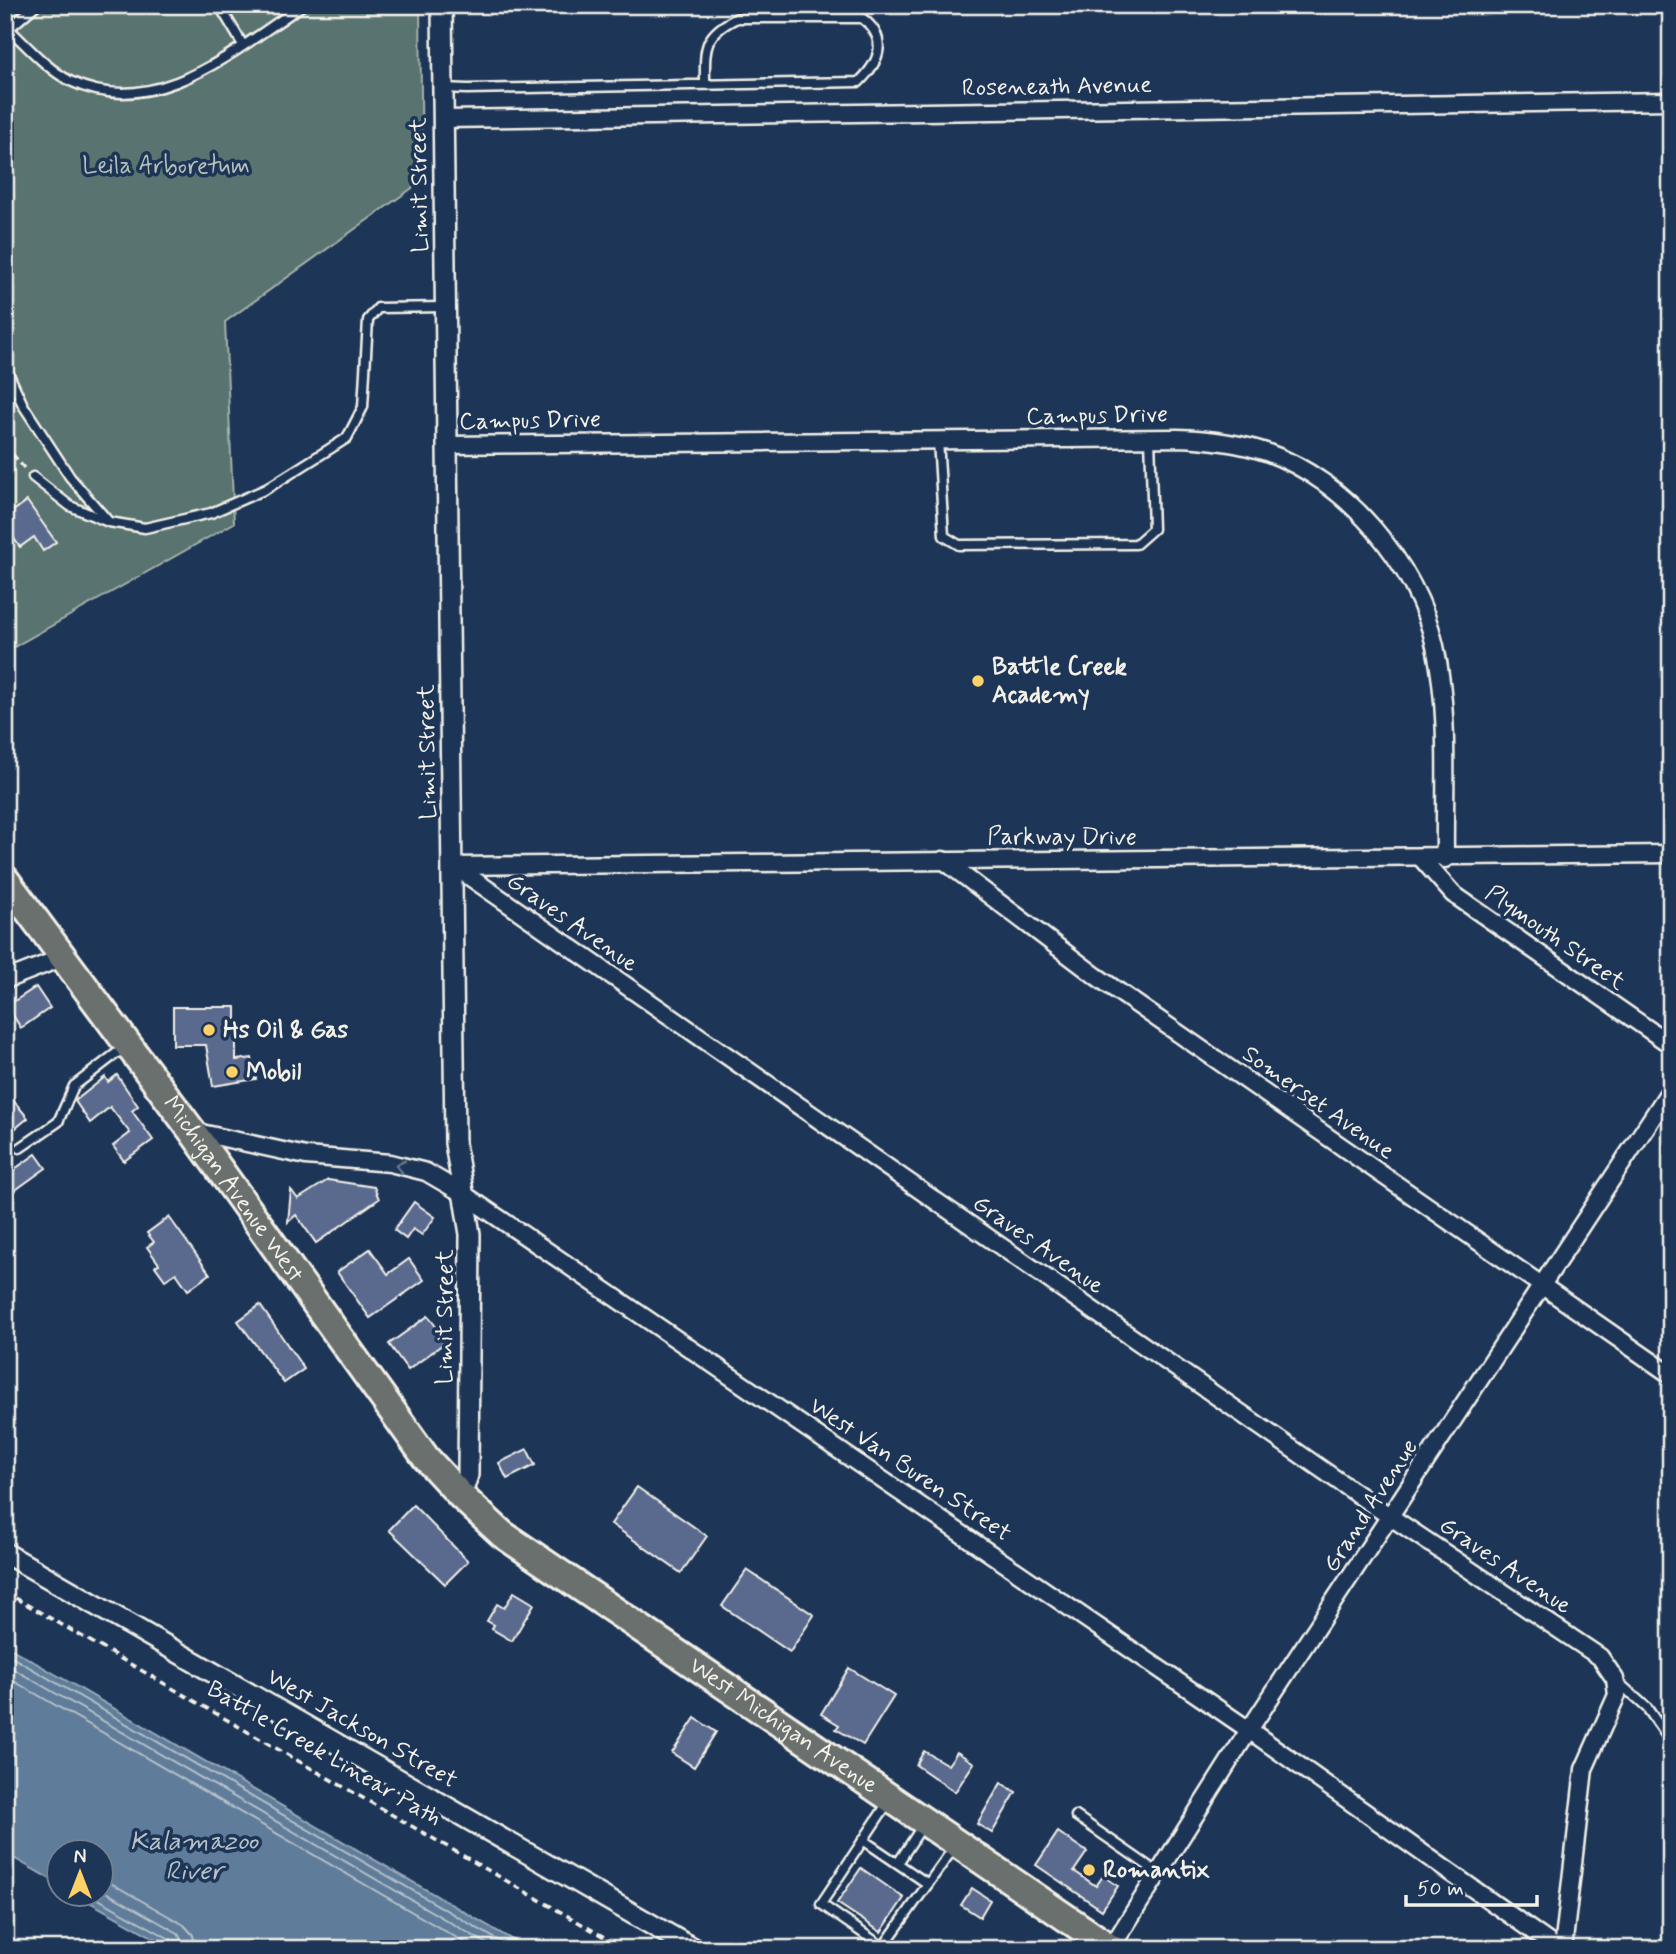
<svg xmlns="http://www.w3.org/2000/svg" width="1676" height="1954" font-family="Mynerve,sans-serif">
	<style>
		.green { fill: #597370; stroke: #a6b2ac; stroke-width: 2 }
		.water { fill: #5f7b9a; stroke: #9baab9; stroke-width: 2 }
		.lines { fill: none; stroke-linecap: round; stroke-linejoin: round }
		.shore { stroke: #b8c2c9; stroke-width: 2 }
		.building { fill: #5a6b8f; stroke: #f4f1e8; stroke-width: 2 }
		.service-casing { stroke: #f4f1e8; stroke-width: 13 }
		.minor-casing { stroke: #f4f1e8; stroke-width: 21 }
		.tertiary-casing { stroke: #f4f1e8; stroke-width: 24 }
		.trunk-casing { stroke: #f4f1e8; stroke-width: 32 }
		.path { stroke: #f4f1e8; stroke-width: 3.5; stroke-dasharray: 7 5; stroke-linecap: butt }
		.service { stroke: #1d3557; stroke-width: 8 }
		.minor { stroke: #1d3557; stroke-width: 16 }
		.tertiary { stroke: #1d3557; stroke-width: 19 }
		.trunk { stroke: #6b706d; stroke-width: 26 }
		.oneway { stroke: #68778a }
		.poi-dot { fill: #ffd166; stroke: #1d3557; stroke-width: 2.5 }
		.labels { text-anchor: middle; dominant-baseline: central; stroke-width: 7; stroke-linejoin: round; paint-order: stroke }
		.street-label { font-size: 24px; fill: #f4f1e8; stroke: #1d3557 }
		.park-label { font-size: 24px; fill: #b6bfb8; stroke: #1d3557 }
		.poi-label { font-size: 24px; font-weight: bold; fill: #f4f1e8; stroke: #1d3557; text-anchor: start }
		.water-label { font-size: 26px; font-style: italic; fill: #b8c2c9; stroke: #1d3557 }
	</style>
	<rect width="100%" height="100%" fill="#1d3557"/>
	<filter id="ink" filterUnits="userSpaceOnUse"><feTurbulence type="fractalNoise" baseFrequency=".0143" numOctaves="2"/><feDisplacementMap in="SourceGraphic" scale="14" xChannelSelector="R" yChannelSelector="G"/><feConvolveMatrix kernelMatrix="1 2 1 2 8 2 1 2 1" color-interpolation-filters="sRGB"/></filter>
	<g filter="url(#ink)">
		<polygon class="green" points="5,5 420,5 422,181 225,322 234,523 5,652"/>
		<polygon class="water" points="5,1645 528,1949 174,1949 77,1895 102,1895 102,1853 60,1853 59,1884 5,1853"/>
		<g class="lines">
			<g class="shore">
				<polyline points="5,1653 513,1949"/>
				<polyline points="5,1664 496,1949"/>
				<polyline points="5,1676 476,1949"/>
				<polyline points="102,1878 184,1925 193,1935 195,1949"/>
				<polyline points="102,1890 178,1933 185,1949"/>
				<polyline points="91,1895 172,1940 176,1949"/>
			</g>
		</g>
		<g class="building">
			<polygon points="27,501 56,542 43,551 34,537 20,547 5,526 5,517"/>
			<polygon points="36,987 50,1008 21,1028 7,1006"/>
			<polygon points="173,1007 236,1007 236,1060 252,1058 256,1079 213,1086 206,1045 173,1045"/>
			<polygon points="117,1075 138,1106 132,1111 153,1140 124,1161 113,1146 130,1133 110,1107 90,1123 75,1101 105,1077 108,1082"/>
			<polygon points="13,1100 28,1118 5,1137 5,1106"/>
			<polygon points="36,1154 46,1168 14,1191 5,1176"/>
			<polygon points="328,1180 374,1187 379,1199 316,1243 296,1215 288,1222 291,1190 298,1199"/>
			<polygon points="414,1202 435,1217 422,1235 413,1229 406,1239 394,1230"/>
			<polygon points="169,1217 210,1274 188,1290 176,1273 165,1280 155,1266 159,1264 147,1247 154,1242 147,1233"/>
			<polygon points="370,1249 388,1274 409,1259 424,1280 370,1318 337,1272"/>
			<polygon points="260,1305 304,1369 284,1383 238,1321"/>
			<polygon points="428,1316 447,1341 408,1370 389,1344"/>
			<polygon points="527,1449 535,1465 507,1479 499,1463"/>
			<polygon points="637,1487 707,1536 681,1573 611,1524"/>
			<polygon points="413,1505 468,1561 445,1584 389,1530"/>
			<polygon points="747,1570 814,1615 790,1652 722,1606"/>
			<polygon points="514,1592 534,1604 512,1641 492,1629 494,1625 487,1621 497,1604 504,1608"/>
			<polygon points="849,1668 894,1696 863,1745 836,1729 839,1725 821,1714"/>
			<polygon points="695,1718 716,1732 694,1767 672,1753"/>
			<polygon points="924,1751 948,1765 957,1752 974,1763 955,1792 916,1765"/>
			<polygon points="1001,1783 1016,1792 992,1833 977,1824"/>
			<polygon points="1058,1832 1087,1852 1074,1871 1096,1886 1103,1876 1118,1886 1102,1910 1036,1865"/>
			<polygon points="861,1868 904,1898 881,1932 837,1903"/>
			<polygon points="972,1888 990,1900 980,1917 961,1905"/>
		</g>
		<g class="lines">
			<defs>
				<g id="service">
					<polyline points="219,5 243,45"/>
					<path d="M 9,29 C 28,47 47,69 70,81 C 155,122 236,49 303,5"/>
					<polyline points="5,32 36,5"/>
					<path d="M 444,88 L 467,89 L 859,82 C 881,61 888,38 862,18 L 737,18 C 702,35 705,49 705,84"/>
					<polyline points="5,366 23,405 70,477 109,522 145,528 211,513 266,489 347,438 363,407 368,320 378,308 446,307"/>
					<polyline points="938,440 944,536 959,545 1136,544 1153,529 1150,438"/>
					<polyline points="33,477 70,506 106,521"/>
					<polyline points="20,1148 58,1122 74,1086 126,1046"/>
					<polyline points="1617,1681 1647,1708 1671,1742"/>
					<polyline points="889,1801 821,1904 883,1947 955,1846"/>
					<polyline points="1076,1816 1157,1872"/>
					<polyline points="863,1840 928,1884"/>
					<polyline points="898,1863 923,1825"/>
				</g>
				<g id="minor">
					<polyline points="444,119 1671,101"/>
					<path d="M 448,445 L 1177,438 C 1208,439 1236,442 1266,452 C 1346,480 1417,564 1435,646 C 1450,714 1444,789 1445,859"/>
					<polyline points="1422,859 1453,894 1671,1045"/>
					<polyline points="943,860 1096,976 1671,1375"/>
					<polyline points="454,866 1373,1505 1600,1657 1615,1679 1617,1695 1584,1769 1563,1949"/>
					<polyline points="454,866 1671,854"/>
					<polyline points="5,980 64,957"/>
					<polyline points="192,1131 306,1156 390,1163 426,1172 462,1193 1249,1730 1558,1949"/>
					<polyline points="1111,1948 1249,1730 1671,1089"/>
				</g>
				<g id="tertiary">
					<polyline points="442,5 455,1143 470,1234 468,1475 461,1496"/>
					<polyline points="5,1553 694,1949"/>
				</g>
				<g id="trunk">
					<path id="s1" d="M 5,879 L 192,1131 L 426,1458 L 461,1496 L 502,1534 L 1112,1949"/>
				</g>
			</defs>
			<use href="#service" class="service-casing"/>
			<use href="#minor" class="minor-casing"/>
			<use href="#tertiary" class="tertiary-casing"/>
			<use href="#trunk" class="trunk-casing"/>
			<g class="path">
				<polyline points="5,445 24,468"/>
				<polyline points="5,1592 625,1949"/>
			</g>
			<use href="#service" class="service"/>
			<use href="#minor" class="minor"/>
			<use href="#tertiary" class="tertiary"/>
			<use href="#trunk" class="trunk"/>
		</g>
		<defs><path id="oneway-chevron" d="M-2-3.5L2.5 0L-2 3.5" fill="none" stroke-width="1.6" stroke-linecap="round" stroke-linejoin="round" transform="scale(1.75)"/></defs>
		<use class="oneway" href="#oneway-chevron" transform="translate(400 1166) rotate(-167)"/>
	</g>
	<g class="poi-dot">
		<circle cx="978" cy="681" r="7"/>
		<circle cx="209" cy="1030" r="7"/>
		<circle cx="232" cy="1072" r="7"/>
		<circle cx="1089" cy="1870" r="7"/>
	</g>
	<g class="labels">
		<g class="street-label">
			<text transform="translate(1057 87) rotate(-1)">Roseneath Avenue</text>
			<text transform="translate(420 185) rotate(-91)">Limit Street</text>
			<text transform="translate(1097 416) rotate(-1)">Campus Drive</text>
			<text transform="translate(530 421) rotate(-1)">Campus Drive</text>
			<text transform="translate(428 752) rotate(-91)">Limit Street</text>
			<text x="1062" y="837">Parkway Drive</text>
			<text transform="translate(572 923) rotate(35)">Graves Avenue</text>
			<text transform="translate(1555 938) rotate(35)">Plymouth Street</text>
			<text transform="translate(1318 1103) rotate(35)">Somerset Avenue</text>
			<text stroke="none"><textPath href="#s1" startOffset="385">Michigan Avenue West</textPath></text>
			<text transform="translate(1038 1245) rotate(35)">Graves Avenue</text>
			<text transform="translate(445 1317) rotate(-90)">Limit Street</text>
			<text transform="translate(910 1470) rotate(34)">West Van Buren Street</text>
			<text transform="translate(1371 1506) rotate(-57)">Grand Avenue</text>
			<text transform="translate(1505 1566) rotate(34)">Graves Avenue</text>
			<text stroke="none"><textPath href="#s1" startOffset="1164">West Michigan Avenue</textPath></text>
			<text transform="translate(362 1729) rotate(30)">West Jackson Street</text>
			<text transform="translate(324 1754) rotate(30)">Battle Creek Linear Path</text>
		</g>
		<g class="park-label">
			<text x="166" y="166">Leila Arboretum</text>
		</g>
		<g class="poi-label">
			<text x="992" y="667">Battle Creek<tspan x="992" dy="28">Academy</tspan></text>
			<text x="223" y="1030">Hs Oil &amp; Gas</text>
			<text x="246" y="1072">Mobil</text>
			<text x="1103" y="1870">Romantix</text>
		</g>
		<g class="water-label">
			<text x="194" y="1842">Kalamazoo<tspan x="194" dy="30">River</tspan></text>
		</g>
	</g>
	<rect width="1676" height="1954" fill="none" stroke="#1d3557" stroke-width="28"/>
	<rect x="14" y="14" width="1648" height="1926" fill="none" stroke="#f4f1e8" stroke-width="2.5" filter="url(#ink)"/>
	<g transform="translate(80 1873)"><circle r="33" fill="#1d3557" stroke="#738091" stroke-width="2"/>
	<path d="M0-5L12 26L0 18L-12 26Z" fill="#ffd166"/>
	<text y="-10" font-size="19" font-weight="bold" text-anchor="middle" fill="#f4f1e8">N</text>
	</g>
	<path d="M1406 1895v10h131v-10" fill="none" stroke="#f4f1e8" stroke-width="3.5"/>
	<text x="1417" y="1895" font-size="21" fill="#f4f1e8" stroke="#1d3557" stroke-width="5" paint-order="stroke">50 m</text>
</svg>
